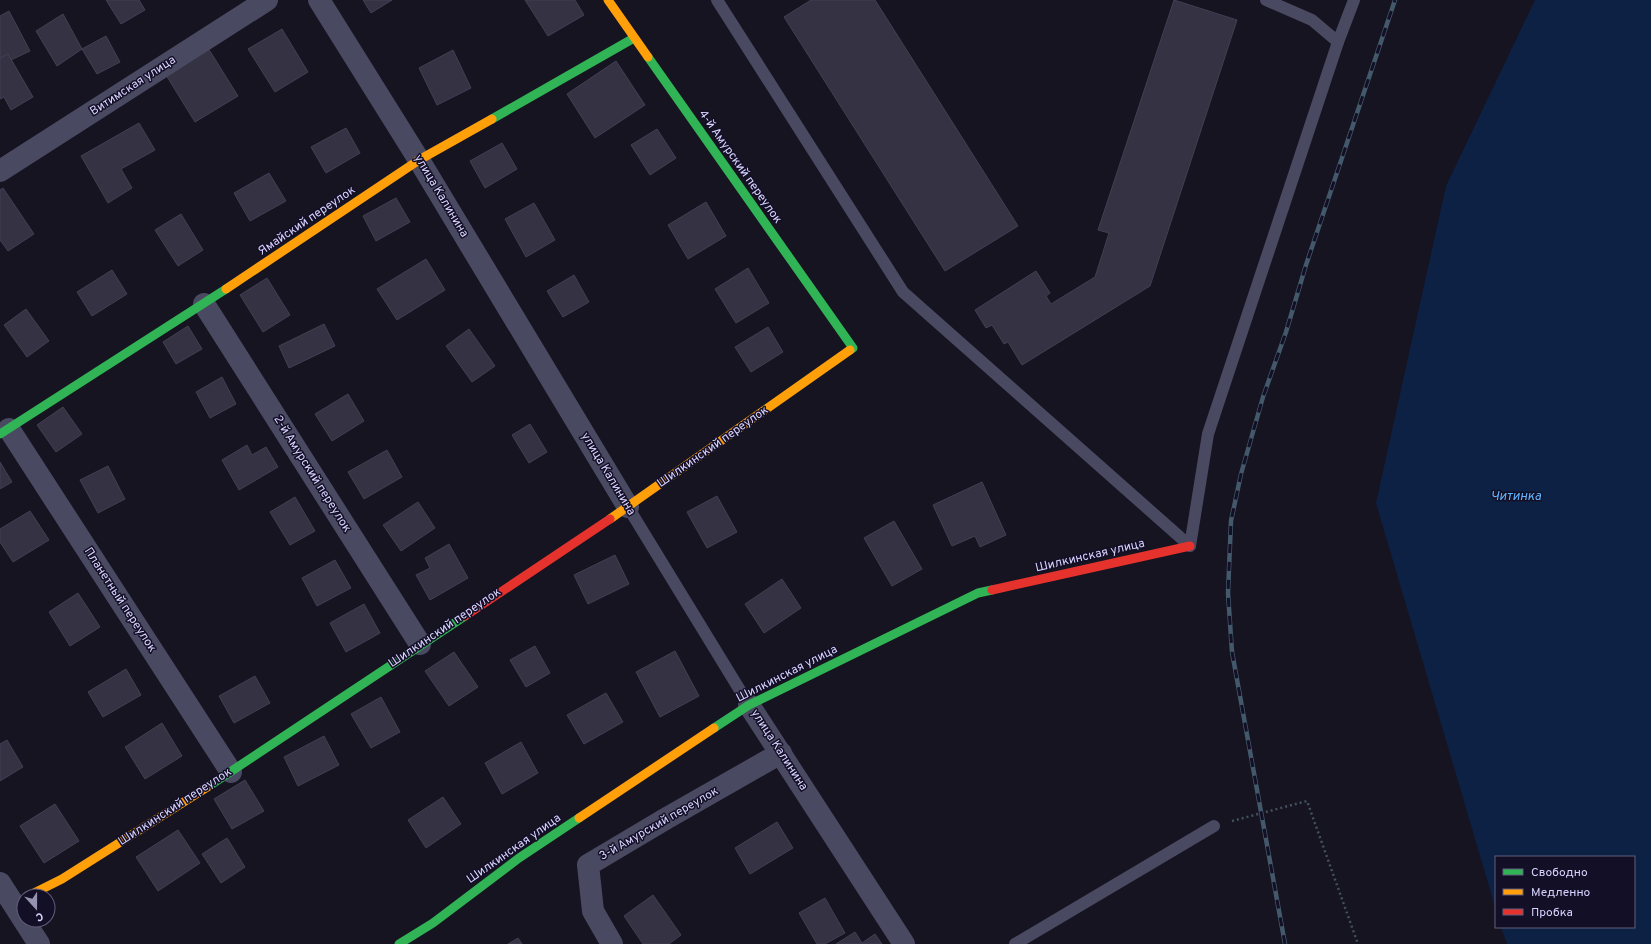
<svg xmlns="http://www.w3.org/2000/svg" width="1651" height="944" font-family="Overpass,sans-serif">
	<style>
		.water { fill: #0d2144 }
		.building { fill: #343243; stroke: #433f54 }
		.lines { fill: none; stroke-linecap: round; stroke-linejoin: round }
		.path { stroke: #44505f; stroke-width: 2.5; stroke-dasharray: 2 3; stroke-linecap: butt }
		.lane { stroke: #4a4962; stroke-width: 12 }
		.street { stroke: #4a4962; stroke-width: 22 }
		.fast { stroke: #30b455; stroke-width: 9 }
		.slow { stroke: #ff9f0a; stroke-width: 9 }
		.jam { stroke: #e5322d; stroke-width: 9 }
		.rail-casing { stroke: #43596b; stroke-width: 4.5 }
		.rail { stroke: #130f26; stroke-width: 3; stroke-dasharray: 9; stroke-linecap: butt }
		.labels { text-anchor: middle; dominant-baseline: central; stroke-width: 3; stroke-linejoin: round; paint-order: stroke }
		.street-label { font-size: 12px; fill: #d9d4ff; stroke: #130f26 }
		.water-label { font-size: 13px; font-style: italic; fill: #62b6ff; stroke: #130f26 }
	</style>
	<rect width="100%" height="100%" fill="#161421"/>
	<polygon class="water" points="1535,0 1651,0 1651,944 1507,944 1501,927 1634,927 1634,857 1496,857 1496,910 1376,503 1446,186"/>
	<g class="building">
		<polygon points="106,0 139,0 145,10 121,24"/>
		<polygon points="363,0 392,0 371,13"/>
		<polygon points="525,0 575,0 584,15 548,36"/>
		<polygon points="811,0 875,0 1018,226 945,271 784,17"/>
		<polygon points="1174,0 1237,20 1150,286 1022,365 1008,342 1004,344 992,325 986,328 975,310 1036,271 1050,293 1046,296 1051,304 1095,277 1109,233 1098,230"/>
		<polygon points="9,11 30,51 11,60 8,54 0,58 0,16"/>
		<polygon points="63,14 82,49 57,66 36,31"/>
		<polygon points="282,29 308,72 275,92 248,49"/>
		<polygon points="106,36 120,62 97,74 82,49"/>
		<polygon points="208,48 238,96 195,122 166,75"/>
		<polygon points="453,50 471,88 437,105 419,68"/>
		<polygon points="8,54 33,97 11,110 4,97 0,99 0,58"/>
		<polygon points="616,61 645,105 595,138 567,94"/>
		<polygon points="139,123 155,150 121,169 132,188 108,203 81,156"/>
		<polygon points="346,128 360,153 326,173 311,147"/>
		<polygon points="657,129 676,158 650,175 631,145"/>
		<polygon points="502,143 517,169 485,188 470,161"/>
		<polygon points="269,173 286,201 250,221 234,193"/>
		<polygon points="3,188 34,234 8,251 0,240 0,190"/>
		<polygon points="396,198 410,222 376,241 363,216"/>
		<polygon points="706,202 726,236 688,259 668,225"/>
		<polygon points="534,203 555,240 526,257 505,219"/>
		<polygon points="181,214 203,250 178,266 155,230"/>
		<polygon points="426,259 445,290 397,320 377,289"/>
		<polygon points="748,268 769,303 736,323 715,289"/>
		<polygon points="112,270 127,294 92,316 77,292"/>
		<polygon points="574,275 589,302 563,317 547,291"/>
		<polygon points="267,278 290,315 263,332 240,295"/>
		<polygon points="26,309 49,341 27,357 4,325"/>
		<polygon points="324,324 335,346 289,368 279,346"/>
		<polygon points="188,326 202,349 176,364 163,342"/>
		<polygon points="768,327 783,352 751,372 735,347"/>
		<polygon points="469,329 495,366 472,382 446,346"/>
		<polygon points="222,377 236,404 210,418 196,392"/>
		<polygon points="348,394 364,421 332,441 315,414"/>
		<polygon points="63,407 82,434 56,452 37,425"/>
		<polygon points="530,424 547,452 529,463 512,435"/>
		<polygon points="247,445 252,455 266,447 278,467 239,490 222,460"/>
		<polygon points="387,450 402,477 364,499 348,472"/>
		<polygon points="0,462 12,482 0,489"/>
		<polygon points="108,466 125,499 98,513 80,480"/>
		<polygon points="982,482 1006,535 980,547 975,536 952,546 933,505"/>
		<polygon points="717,496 737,532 707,548 687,512"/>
		<polygon points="295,497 315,531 290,545 270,512"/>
		<polygon points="418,502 435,528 401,551 383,525"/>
		<polygon points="30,511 49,540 13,562 0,542 0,529"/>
		<polygon points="894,521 922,569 892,586 864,538"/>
		<polygon points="449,544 468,578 430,600 416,575 430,568 425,558"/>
		<polygon points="615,555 629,584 588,604 574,575"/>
		<polygon points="335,560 351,588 317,606 302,578"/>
		<polygon points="782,579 801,608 764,633 745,604"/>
		<polygon points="78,593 100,627 70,646 49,612"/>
		<polygon points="364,604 380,633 346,652 330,623"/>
		<polygon points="535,646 550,673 526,687 510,660"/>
		<polygon points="675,651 699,696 660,717 636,672"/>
		<polygon points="454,652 478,687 449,706 425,671"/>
		<polygon points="126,669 141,695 103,717 88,692"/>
		<polygon points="255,676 270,703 234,723 219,696"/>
		<polygon points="606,693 623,722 584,744 567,715"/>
		<polygon points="381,697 400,732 371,748 351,714"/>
		<polygon points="162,723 182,756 145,779 125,747"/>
		<polygon points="324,736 339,765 298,786 284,757"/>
		<polygon points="7,740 23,767 0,781 0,744"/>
		<polygon points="521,742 538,773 502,794 485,763"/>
		<polygon points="245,780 264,811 232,829 214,799"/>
		<polygon points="443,797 461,824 426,848 408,820"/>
		<polygon points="55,804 79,841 44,863 20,826"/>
		<polygon points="777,822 793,848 750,874 735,848"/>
		<polygon points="178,830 200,863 158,891 136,857"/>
		<polygon points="227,838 245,867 221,883 202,854"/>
		<polygon points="653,895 681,935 669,944 643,944 624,916"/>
		<polygon points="825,898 845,933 825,944 817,944 799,913"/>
		<polygon points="855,932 862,943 875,934 882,944 836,944"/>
		<polygon points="518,938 522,944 508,944"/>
	</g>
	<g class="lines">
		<polyline class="path" points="1232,821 1307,801 1358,944"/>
		<g class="lane">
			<polyline points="717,0 903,292 1190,546"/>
			<polyline points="1266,0 1312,20 1338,42"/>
			<polyline points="628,507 749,705"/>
			<polyline points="1190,546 1208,434 1338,42 1354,0"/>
			<polyline points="1015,944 1214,826"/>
		</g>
		<g class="street">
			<polyline points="319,0 419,160 628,507"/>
			<polyline points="0,171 267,0"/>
			<polyline points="204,304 420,644"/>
			<polyline points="9,429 231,772"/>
			<polyline points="749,705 904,944"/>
			<polyline points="0,883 39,944"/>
			<polyline points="612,944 593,911 588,865 667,818 781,753"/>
		</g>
		<g class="fast">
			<polyline points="648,57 853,348 850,350"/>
			<polyline points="492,119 634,38"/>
			<polyline points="0,434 226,289"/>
			<polyline points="714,728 749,705 978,593 992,590"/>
			<polyline points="209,786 465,616"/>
			<polyline points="399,944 433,923 519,858 579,818"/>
		</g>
		<g class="slow">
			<polyline points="608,0 648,57"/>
			<polyline points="226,289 419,160 492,119"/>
			<polyline points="610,519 850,350"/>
			<polyline points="579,818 714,728"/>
			<polyline points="28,896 62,879 209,786"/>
		</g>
		<g class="jam">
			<polyline points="992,590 1190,546"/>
			<polyline points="465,616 610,519"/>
		</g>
		<defs>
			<polyline id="rail" points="1285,944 1232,652 1228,593 1231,521 1241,474 1263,397 1286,332 1306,265 1395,0"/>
		</defs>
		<use href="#rail" class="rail-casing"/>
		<use href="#rail" class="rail"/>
	</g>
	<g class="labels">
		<g class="street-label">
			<text transform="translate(133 86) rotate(-33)">Витимская улица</text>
			<text transform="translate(740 167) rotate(55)">4-й Амурский переулок</text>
			<text transform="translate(441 196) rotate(59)">улица Калинина</text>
			<text transform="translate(307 221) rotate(-34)">Ямайский переулок</text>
			<text transform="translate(713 447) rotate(-35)">Шилкинский переулок</text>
			<text transform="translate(312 474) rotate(58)">2-й Амурский переулок</text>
			<text transform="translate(608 474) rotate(59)">улица Калинина</text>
			<text transform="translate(1090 556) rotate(-13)">Шилкинская улица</text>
			<text transform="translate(120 600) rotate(57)">Планетный переулок</text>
			<text transform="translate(445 628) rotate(-34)">Шилкинский переулок</text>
			<text transform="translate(787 674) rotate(-27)">Шилкинская улица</text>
			<text transform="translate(779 750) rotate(57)">улица Калинина</text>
			<text transform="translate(175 807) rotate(-33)">Шилкинский переулок</text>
			<text transform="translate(659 824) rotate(-30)">3-й Амурский переулок</text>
			<text transform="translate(514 849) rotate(-35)">Шилкинская улица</text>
		</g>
		<g class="water-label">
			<text x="1516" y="497">Читинка</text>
		</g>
	</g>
	<rect x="1495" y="856" width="140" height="72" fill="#130f26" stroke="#625e7d"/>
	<rect x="1503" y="869" width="20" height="6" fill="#30b455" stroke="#625e7d"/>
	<text x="1531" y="876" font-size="12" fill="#d9d4ff">Свободно</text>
	<rect x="1503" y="889" width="20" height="6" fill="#ff9f0a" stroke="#625e7d"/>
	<text x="1531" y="896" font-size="12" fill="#d9d4ff">Медленно</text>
	<rect x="1503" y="909" width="20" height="6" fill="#e5322d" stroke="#625e7d"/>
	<text x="1531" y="916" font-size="12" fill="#d9d4ff">Пробка</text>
	<g transform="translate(36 908) rotate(159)"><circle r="19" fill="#130f26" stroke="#625e7d"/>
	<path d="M0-3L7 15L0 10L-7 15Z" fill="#9591b1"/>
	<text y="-6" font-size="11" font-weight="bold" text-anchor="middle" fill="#d9d4ff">С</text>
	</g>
</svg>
